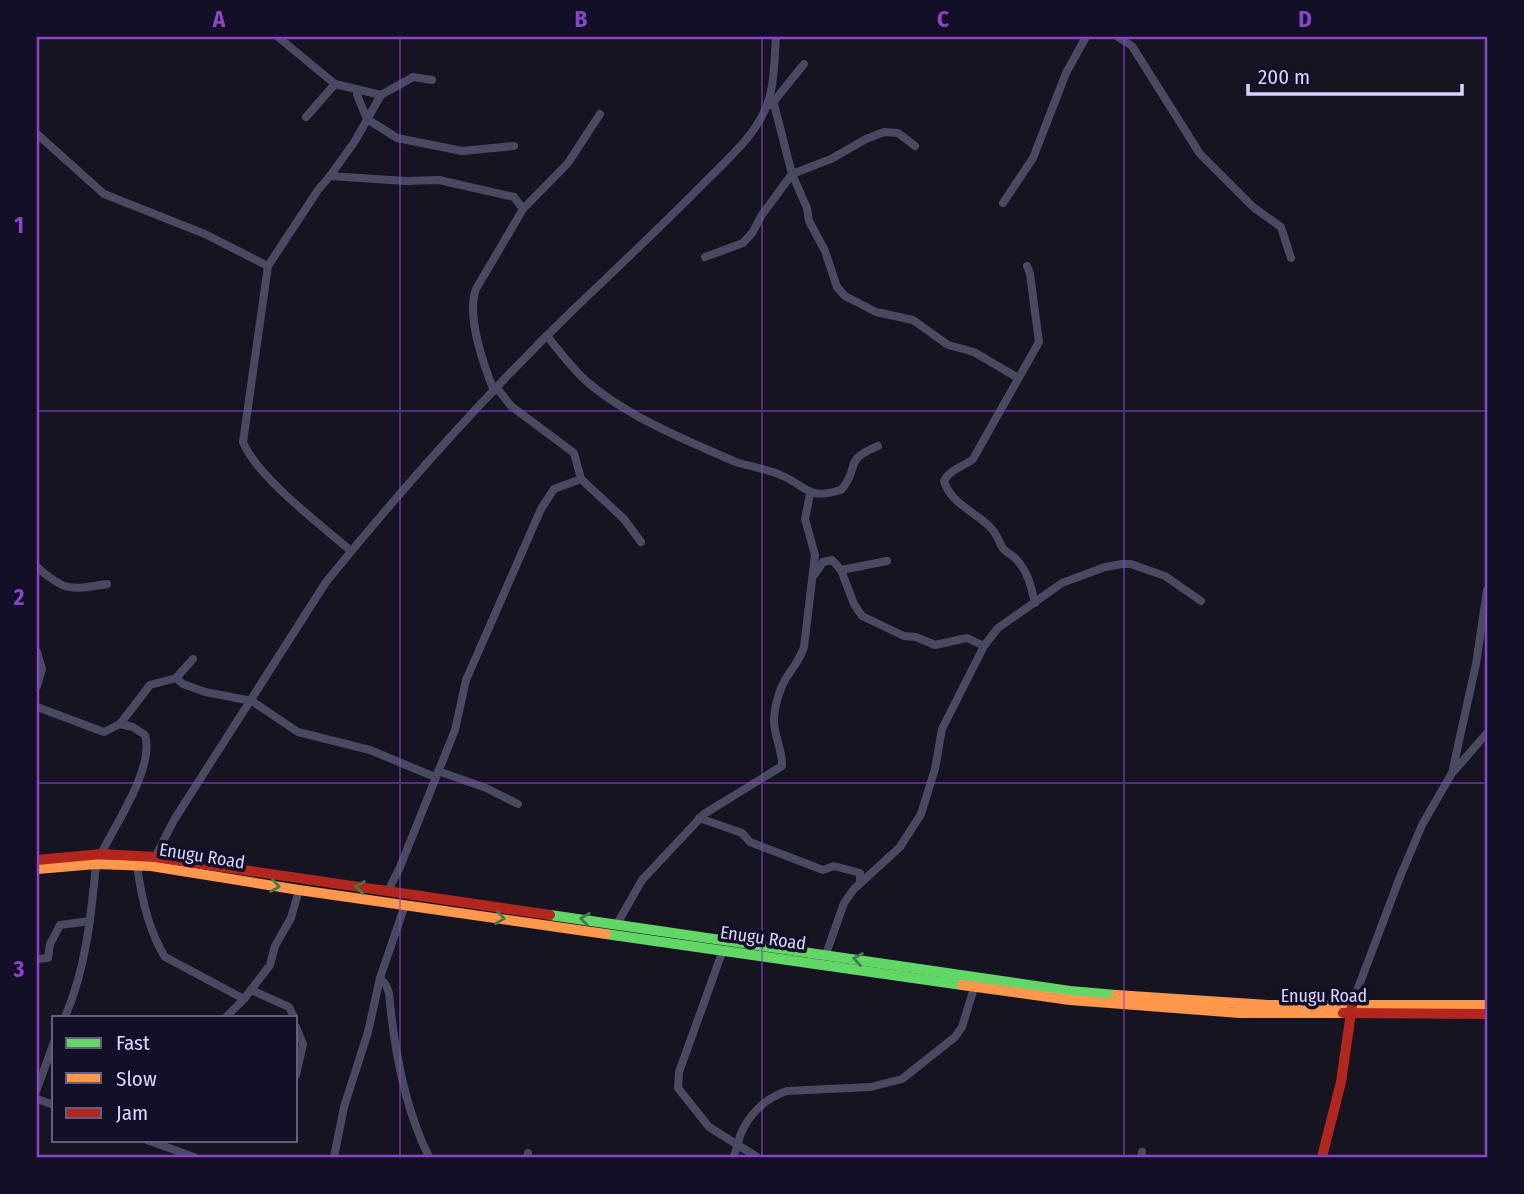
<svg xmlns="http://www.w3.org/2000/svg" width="1524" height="1194" font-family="'Fira Sans Condensed',sans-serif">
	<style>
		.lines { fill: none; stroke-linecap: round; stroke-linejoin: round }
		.street { stroke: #4a4962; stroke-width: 8 }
		.fast { stroke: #63d668; stroke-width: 10 }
		.slow { stroke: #ff974d; stroke-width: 10 }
		.jam { stroke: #b3261e; stroke-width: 10 }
		.oneway { stroke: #3f7c4a }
		.grid { fill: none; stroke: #8945c9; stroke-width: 2; stroke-opacity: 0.55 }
		.labels { text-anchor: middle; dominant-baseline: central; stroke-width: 7; stroke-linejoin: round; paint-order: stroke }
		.street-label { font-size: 18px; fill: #d9d4ff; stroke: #130f26 }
		.neatline { fill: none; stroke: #8945c9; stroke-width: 2.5 }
		.grid-label { font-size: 23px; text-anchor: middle; font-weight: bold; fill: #8945c9 }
	</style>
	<rect width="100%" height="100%" fill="#161421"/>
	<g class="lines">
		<g class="street">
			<polyline points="278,37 335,84 381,95"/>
			<polyline points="1118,37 1132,46 1200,154 1253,207 1281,227 1291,258"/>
			<polyline points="357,95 367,119 397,138 462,151 514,146"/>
			<polyline points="774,104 792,174 807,208 809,221 825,251 837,287 845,296 876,312 913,320 948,345 974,352 1018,378"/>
			<polyline points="771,105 804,64"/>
			<polyline points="306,117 335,84"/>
			<polyline points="37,134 104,194 205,234 268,266"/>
			<polyline points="330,176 355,141 381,95 413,77 432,80"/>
			<polyline points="1003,203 1033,158 1066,73 1086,37"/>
			<polyline points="705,257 743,243 753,232 761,216 792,174 831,159 866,139 884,132 898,133 915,146"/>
			<path d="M 1027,266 L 1030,274 L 1039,342 L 973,459 C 963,467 950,469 944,481 C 950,503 977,513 991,528 C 997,534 998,540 1002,547 C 1005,552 1011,554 1015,558 C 1028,571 1031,586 1035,603"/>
			<path d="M 547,336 C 558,350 569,364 582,377 C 621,414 687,441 736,462 C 751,467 768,469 783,476 C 809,488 807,500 841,490 C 861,468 841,461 878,446"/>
			<polyline points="497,388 511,406 574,453 581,479 624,519 641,542"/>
			<path d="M 494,391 C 484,366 466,315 476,289 L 523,209 L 568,163 L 600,114"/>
			<path d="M 351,551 C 321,525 257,477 243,442 L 268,266 L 318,190 L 330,176 L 406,181 L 439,180 L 514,197 L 523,209"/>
			<path d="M 37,567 C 65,592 71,590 107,584"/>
			<polyline points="841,570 887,561"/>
			<polyline points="815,574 823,562 832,560 841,570 854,604 862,616 904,636 916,637 935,645 967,638 984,646"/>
			<polyline points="37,652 42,669 37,686"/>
			<polyline points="176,678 183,684 205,692 252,701 298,732 370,750 435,777"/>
			<polyline points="37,707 104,732 120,724 150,685 176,678 193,659"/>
			<polyline points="438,771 486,788 518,804"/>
			<polyline points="1454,771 1487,733"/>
			<polyline points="699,818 742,833 750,842 823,870 834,866 860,873 860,883"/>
			<path d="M 101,854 C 115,825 155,767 145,735 L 133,727 L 120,724"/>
			<path d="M 155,857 L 174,820 L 326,582 C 404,486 486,394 575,308 C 620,265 665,223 708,179 C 729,158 753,137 765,110 C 775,88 774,60 776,37"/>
			<path d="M 137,865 C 141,896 148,930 165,957 L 244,999 L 270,965 L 275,946 L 291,918 L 299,890"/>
			<polyline points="388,891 400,867 455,730 466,680 541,509 554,489 581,479"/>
			<path d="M 617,924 L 642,880 L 704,814 L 782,766 C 783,750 773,735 774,718 C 775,706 779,691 785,680 C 792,668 800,660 804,647 L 815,555 L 805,519 L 810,494"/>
			<polyline points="723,950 679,1072 678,1088 709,1127 757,1157"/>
			<polyline points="826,954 844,903 854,889 900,847 921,814 935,769 942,729 984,646 998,628 1062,583 1105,567 1122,564 1131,564 1165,576 1201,601"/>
			<polyline points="37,959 48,958 50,944 60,925 90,921"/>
			<path d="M 380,978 L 386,985 L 389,993 C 394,1049 404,1107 429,1157"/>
			<polyline points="251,990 289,1007 294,1017"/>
			<polyline points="1352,1004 1400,877 1422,825 1452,773 1476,664 1487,590"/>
			<path d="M 65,1017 C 86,968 91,917 96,864"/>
			<polyline points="226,1017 244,999"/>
			<polyline points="296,1027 303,1044 296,1075"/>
			<polyline points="37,1089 54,1042"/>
			<polyline points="37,1099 54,1105"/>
			<polyline points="147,1140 194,1157"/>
			<polyline points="334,1157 344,1107 368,1032 380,978 405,905"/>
			<polyline points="527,1157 528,1153"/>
			<path d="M 733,1157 C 737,1150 738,1144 740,1136 C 748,1115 765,1098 787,1091 L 871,1087 L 902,1079 L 955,1037 L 962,1027 L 974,988"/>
			<polyline points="1141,1157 1142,1152"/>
		</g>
		<g class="fast">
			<polyline points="550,915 1070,991 1116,995"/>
			<polyline points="606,934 962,985"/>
		</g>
		<g class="slow">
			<polyline points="37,869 96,864 151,866 299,890 606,934"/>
			<polyline points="962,985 1070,1000 1240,1013 1343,1013"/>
			<polyline points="1116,995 1268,1005 1487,1005"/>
		</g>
		<g class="jam">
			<polyline points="37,860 101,854 155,857 550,915"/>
			<polyline points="1343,1013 1487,1014"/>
			<polyline points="1322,1157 1341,1082 1352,1006"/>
		</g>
	</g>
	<defs><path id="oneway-chevron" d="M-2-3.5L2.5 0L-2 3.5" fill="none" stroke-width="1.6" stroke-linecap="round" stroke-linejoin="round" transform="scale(1.75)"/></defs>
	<g class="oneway">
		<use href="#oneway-chevron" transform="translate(275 886) rotate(9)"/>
		<use href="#oneway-chevron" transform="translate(360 887) rotate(-172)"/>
		<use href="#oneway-chevron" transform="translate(500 918) rotate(8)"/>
		<use href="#oneway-chevron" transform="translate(585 919) rotate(-172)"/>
		<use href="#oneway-chevron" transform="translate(858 959) rotate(-171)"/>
	</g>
	<path class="grid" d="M 400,37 L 400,1157M 762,37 L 762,1157M 1124,37 L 1124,1157M 37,411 L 1487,411M 37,783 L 1487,783"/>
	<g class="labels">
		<g class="street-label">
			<text transform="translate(202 856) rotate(9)">Enugu Road</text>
			<text transform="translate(763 938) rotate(8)">Enugu Road</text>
			<text x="1324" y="996">Enugu Road</text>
		</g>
	</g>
	<rect width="1524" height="1194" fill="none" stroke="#130f26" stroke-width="77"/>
	<rect x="52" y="1016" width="245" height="126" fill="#130f26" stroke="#625e7d" stroke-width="2"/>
	<rect x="66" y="1038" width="35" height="10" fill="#63d668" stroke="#625e7d" stroke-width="2"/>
	<text x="116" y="1050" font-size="21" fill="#d9d4ff">Fast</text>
	<rect x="66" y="1073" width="35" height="10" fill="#ff974d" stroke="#625e7d" stroke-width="2"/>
	<text x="116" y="1086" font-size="21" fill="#d9d4ff">Slow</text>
	<rect x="66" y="1108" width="35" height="10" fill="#b3261e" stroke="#625e7d" stroke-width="2"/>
	<text x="116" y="1120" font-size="21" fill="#d9d4ff">Jam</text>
	<path d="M1248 84v10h214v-10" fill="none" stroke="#d9d4ff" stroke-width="3.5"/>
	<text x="1258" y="84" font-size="21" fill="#d9d4ff" stroke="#130f26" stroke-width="5" paint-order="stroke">200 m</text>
	<rect x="38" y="38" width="1448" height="1118" class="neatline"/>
	<g class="grid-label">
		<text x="219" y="27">A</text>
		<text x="581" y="27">B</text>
		<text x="943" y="27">C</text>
		<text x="1305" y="27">D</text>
		<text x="19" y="233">1</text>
		<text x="19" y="605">2</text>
		<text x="19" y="977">3</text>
	</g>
</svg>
